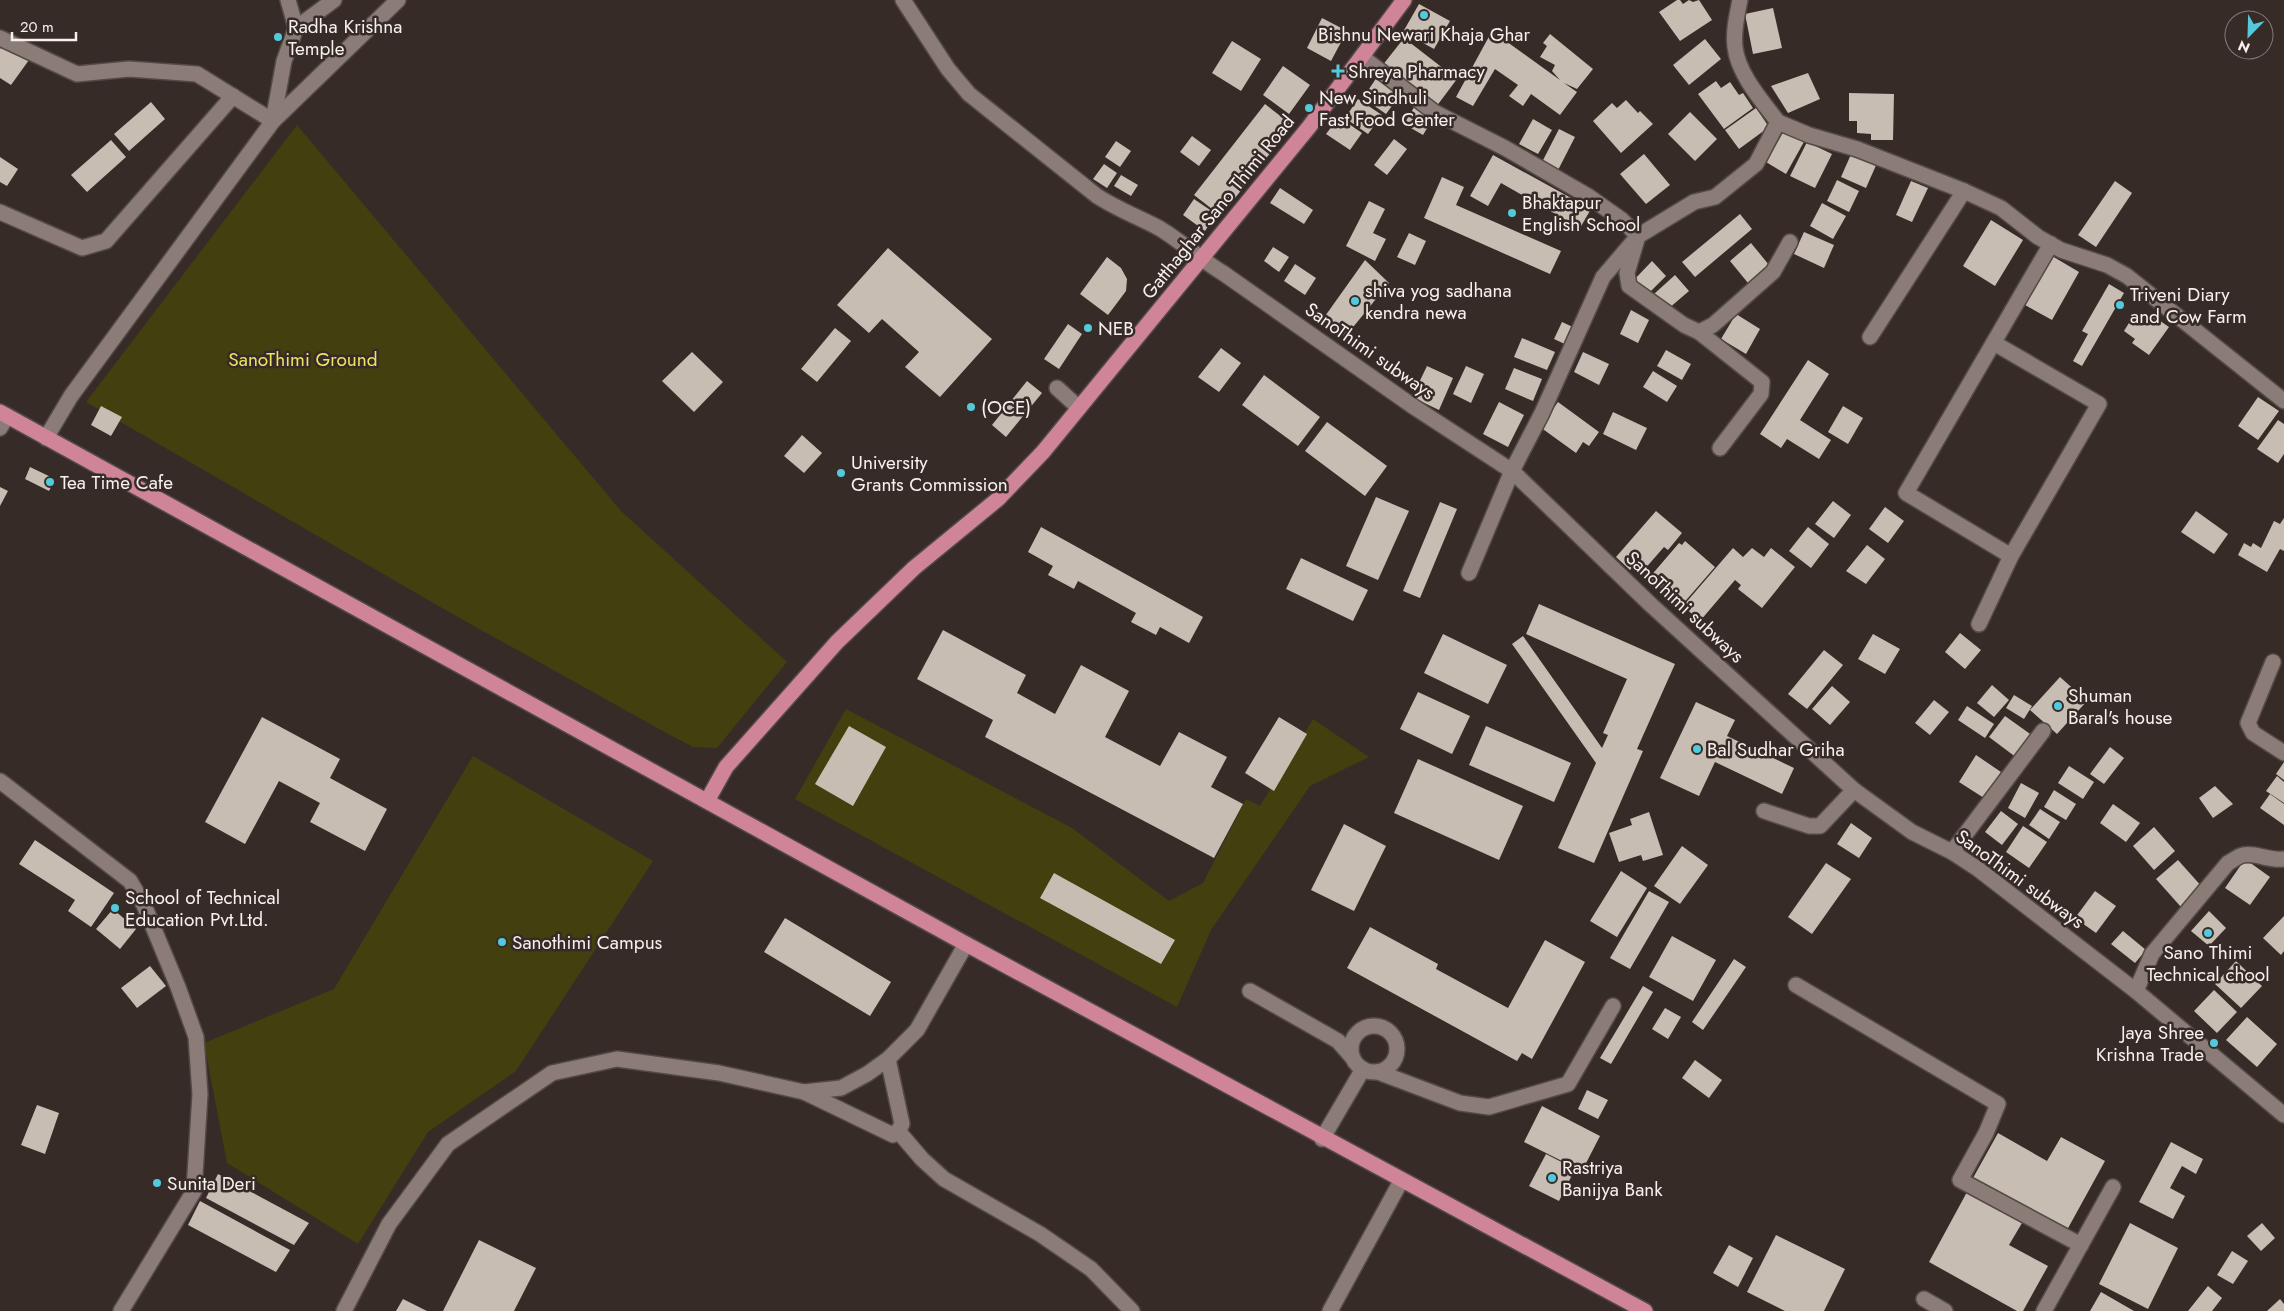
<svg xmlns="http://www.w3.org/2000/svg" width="2284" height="1311" font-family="Jost,sans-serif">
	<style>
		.green { fill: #433f0e }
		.building { fill: #c7bdb2 }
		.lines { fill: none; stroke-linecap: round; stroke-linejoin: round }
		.minor-casing { stroke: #534946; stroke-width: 18 }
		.major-casing { stroke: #534946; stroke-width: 18 }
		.minor { stroke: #8b7c78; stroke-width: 15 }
		.major { stroke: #cf8597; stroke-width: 15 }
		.poi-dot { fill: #53cadc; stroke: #372b28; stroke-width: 2 }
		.labels { text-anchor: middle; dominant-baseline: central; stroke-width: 5; stroke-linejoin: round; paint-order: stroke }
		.poi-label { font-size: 19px; fill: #f8f0ed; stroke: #372b28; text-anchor: start }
		.street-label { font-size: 19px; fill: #f8f0ed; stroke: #372b28 }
		.park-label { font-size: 19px; fill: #ece460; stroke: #372b28 }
	</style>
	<rect width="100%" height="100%" fill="#372b28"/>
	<g class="green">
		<polygon points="297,125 621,511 787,662 717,748 693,747 670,735 449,612 86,402"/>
		<polygon points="846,709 1072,828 1169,901 1203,883 1246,799 1260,806 1313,719 1369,757 1310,786 1211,930 1177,1007 795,799"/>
		<polygon points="473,756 653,861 516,1071 428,1132 358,1244 227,1163 204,1043 334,989"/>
	</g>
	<g class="building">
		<polygon points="1677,0 1680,0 1683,4 1689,0 1693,2 1699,0 1712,20 1680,41 1659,12"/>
		<polygon points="1419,4 1450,21 1434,49 1403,32"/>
		<polygon points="1773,8 1782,48 1753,54 1745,14"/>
		<polygon points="1322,18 1347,31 1331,61 1307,48"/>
		<polygon points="1492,31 1560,80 1552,71 1555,65 1540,57 1547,46 1543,43 1550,34 1593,69 1577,89 1564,83 1577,92 1560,115 1531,94 1523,106 1509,96 1518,85 1495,69 1473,106 1456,97"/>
		<polygon points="1404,38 1457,79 1436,107 1382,66"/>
		<polygon points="1705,39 1721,59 1689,85 1673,65"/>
		<polygon points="1232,41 1261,59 1241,91 1212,73"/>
		<polygon points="4,43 29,60 11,85 0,78 0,49"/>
		<polygon points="1283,66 1310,85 1289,114 1263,95"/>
		<polygon points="1808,73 1820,99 1788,113 1771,86"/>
		<polygon points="1379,74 1403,91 1386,114 1363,98"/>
		<polygon points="1716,81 1721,88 1730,82 1739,95 1743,93 1753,108 1724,129 1698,94"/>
		<polygon points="1849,93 1894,94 1893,140 1871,140 1871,134 1857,133 1857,121 1849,121"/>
		<polygon points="1358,99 1382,115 1368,134 1345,118"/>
		<polygon points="1626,100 1638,113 1640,111 1653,124 1621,153 1593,121 1612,103 1617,108"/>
		<polygon points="151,102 165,119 129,151 114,134"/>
		<polygon points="1265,104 1292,125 1221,216 1194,195"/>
		<polygon points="1416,104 1435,115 1423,135 1404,124"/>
		<polygon points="1756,108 1769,127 1739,149 1725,130"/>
		<polygon points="1690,112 1717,139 1695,161 1668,134"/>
		<polygon points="1339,117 1362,133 1350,150 1326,134"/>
		<polygon points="1533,119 1552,130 1538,154 1519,144"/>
		<polygon points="1559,129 1575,137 1556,174 1540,166"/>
		<polygon points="1785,129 1805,140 1786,174 1766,162"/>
		<polygon points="1192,136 1211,150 1199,166 1180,152"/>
		<polygon points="1394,139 1407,149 1387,175 1374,165"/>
		<polygon points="111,140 126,157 87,192 71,175"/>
		<polygon points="1116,141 1131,151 1120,167 1105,157"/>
		<polygon points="1807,142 1832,154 1815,188 1790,176"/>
		<polygon points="1852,152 1877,163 1866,188 1841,177"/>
		<polygon points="1644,154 1670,185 1646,204 1620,174"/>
		<polygon points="1493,155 1591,209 1580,228 1501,183 1488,206 1470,196"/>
		<polygon points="0,157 18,169 7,186 0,182"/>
		<polygon points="1104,164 1117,173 1107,188 1093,179"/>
		<polygon points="1121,175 1138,185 1131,196 1114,186"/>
		<polygon points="1442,177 1464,187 1456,205 1561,251 1550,274 1424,218"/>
		<polygon points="1837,180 1859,191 1849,212 1827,201"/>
		<polygon points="1911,181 1928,188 1912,222 1896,215"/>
		<polygon points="2115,181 2132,193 2096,247 2078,235"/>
		<polygon points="1280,188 1313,210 1304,224 1270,203"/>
		<polygon points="1194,199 1216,214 1205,231 1183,215"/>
		<polygon points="1369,201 1385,209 1373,233 1386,239 1375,261 1346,246"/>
		<polygon points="1822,203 1846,216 1833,239 1810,226"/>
		<polygon points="1740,214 1752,229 1695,277 1682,262"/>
		<polygon points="1991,220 2023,240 1995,286 1963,266"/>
		<polygon points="1804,232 1834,245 1824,268 1794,254"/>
		<polygon points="1409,233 1426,241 1415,265 1397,257"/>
		<polygon points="1751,243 1769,265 1748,283 1730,261"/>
		<polygon points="1273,247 1289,257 1279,272 1264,261"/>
		<polygon points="888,248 992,339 940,397 905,367 919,352 882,319 869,333 837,305"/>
		<polygon points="2052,256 2079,272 2052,320 2025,305"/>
		<polygon points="1107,257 1121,268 1127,279 1126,291 1108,315 1080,294"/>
		<polygon points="1365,260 1389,283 1345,337 1323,319"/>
		<polygon points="1652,261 1666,276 1646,296 1632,282"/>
		<polygon points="1295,264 1316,278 1305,295 1284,281"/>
		<polygon points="1675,275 1689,291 1668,309 1654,294"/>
		<polygon points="2109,284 2124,293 2082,366 2073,361 2088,334 2082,331"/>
		<polygon points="1631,310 1649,320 1638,343 1620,334"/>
		<polygon points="1736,314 1760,329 1746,354 1721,339"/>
		<polygon points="2150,314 2169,327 2149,355 2132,343 2135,339 2124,331 2132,318 2142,325"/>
		<polygon points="1562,322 1577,329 1569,346 1554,339"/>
		<polygon points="1068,324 1082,334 1059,369 1044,359"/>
		<polygon points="835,328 851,341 817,382 801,369"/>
		<polygon points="1522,338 1555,352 1547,370 1514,357"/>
		<polygon points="1221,348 1241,363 1219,392 1198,377"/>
		<polygon points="1666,350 1691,364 1682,380 1657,366"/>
		<polygon points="692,352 723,382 694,412 662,381"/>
		<polygon points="1583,352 1609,364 1599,385 1574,372"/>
		<polygon points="1808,360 1829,374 1800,420 1831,440 1819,459 1787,439 1781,448 1760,434"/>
		<polygon points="1427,366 1453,378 1439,410 1412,397"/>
		<polygon points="1466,366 1484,374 1471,403 1453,394"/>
		<polygon points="1514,368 1542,379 1533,401 1505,389"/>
		<polygon points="1653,371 1677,386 1667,402 1643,387"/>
		<polygon points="1264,375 1320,417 1298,446 1242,405"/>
		<polygon points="1027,381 1042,393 1006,437 992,425"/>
		<polygon points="2258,397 2279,411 2258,440 2238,426"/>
		<polygon points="1499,402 1524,415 1508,447 1483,434"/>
		<polygon points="1558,402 1599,432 1589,446 1583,442 1576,453 1540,427"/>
		<polygon points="101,406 122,417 111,436 91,425"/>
		<polygon points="1843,406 1863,418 1848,444 1828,432"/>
		<polygon points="1613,412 1647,428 1636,450 1603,434"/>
		<polygon points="2278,420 2284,424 2284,454 2278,463 2257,449"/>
		<polygon points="1327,422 1387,466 1365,496 1305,451"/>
		<polygon points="802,435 822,453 804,473 784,456"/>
		<polygon points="30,467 55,479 49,491 25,479"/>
		<polygon points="0,487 8,491 0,506"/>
		<polygon points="1376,497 1409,511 1378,580 1346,566"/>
		<polygon points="1833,501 1851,515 1834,538 1815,524"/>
		<polygon points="1440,502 1457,509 1420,598 1403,591"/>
		<polygon points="1885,507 1904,521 1888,543 1869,529"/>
		<polygon points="1656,511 1682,533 1668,550 1664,547 1643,571 1636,564 1630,570 1616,557"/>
		<polygon points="2196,511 2228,534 2214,554 2181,532"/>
		<polygon points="2284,518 2284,551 2280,549 2267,572 2238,555 2244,543 2251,547 2253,543 2261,548 2274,521 2280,524"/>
		<polygon points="1041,527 1203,617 1189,643 1160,627 1156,635 1131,622 1136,613 1078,581 1074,589 1048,575 1053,566 1028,552"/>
		<polygon points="1808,527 1829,544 1811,568 1789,551"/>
		<polygon points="1685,541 1715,567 1681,606 1649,578 1679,543 1682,545"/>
		<polygon points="1867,545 1885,559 1866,584 1846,571"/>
		<polygon points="1733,548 1743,557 1752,548 1764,557 1771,548 1795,567 1762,608 1738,589 1741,585 1735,580 1700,621 1683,606"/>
		<polygon points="1301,558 1368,590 1353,621 1286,589"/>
		<polygon points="1539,604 1675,664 1637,749 1643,751 1594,863 1558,848 1596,763 1512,644 1523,636 1602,748 1608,735 1603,733 1627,679 1526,634"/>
		<polygon points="943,630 1026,675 1017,693 1055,714 1081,665 1129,691 1105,737 1160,766 1179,732 1227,757 1211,787 1243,804 1214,858 985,737 993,720 917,679"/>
		<polygon points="1960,633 1981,650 1965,669 1945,652"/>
		<polygon points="1443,634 1507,665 1488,704 1424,673"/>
		<polygon points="1873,634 1900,649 1885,674 1858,659"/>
		<polygon points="1824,650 1843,665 1807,709 1788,694"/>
		<polygon points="2060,677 2087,701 2057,734 2030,710"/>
		<polygon points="1992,685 2009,700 1994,717 1977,703"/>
		<polygon points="1832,686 1850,702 1830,725 1812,709"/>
		<polygon points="1418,692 1470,716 1452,754 1400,729"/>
		<polygon points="2014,695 2032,706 2024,719 2006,708"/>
		<polygon points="1934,700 1949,712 1930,735 1915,723"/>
		<polygon points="1696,702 1735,720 1727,736 1794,768 1782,794 1715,762 1699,796 1660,778"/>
		<polygon points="1967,706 1994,724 1985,738 1958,720"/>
		<polygon points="2005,716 2033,736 2017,758 1989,737"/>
		<polygon points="262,717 340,759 330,778 387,809 365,851 310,822 320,803 279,781 245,844 205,822"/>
		<polygon points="1279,717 1307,734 1274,791 1245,773"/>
		<polygon points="849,726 886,747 853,806 815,784"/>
		<polygon points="1486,726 1571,763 1554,802 1469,765"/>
		<polygon points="2110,747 2124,758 2104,784 2090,774"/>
		<polygon points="1976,755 2001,772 1984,798 1959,782"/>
		<polygon points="1418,759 1523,806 1499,860 1394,813"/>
		<polygon points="2284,762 2284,780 2276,774"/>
		<polygon points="2069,766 2094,782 2083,799 2058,783"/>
		<polygon points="2277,776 2284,782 2284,803 2266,791"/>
		<polygon points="2021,783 2039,793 2025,818 2008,808"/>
		<polygon points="2215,786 2233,804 2213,818 2199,798"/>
		<polygon points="2054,790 2076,804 2066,820 2044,807"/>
		<polygon points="2270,794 2284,804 2284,825 2260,808"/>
		<polygon points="2113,804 2140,823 2126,842 2100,823"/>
		<polygon points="2040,809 2060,822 2049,839 2029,825"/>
		<polygon points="2001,811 2018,824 2002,845 1985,832"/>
		<polygon points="1649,812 1663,855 1643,861 1641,855 1619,862 1609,833 1632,825 1630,819"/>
		<polygon points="1851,823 1872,838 1859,858 1837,844"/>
		<polygon points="1344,824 1386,846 1354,911 1311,890"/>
		<polygon points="2023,826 2047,842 2029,868 2006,852"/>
		<polygon points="2154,827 2175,851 2154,870 2133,846"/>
		<polygon points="35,840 114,893 91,927 68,911 75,900 19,864"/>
		<polygon points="1682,846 1708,865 1680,904 1654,886"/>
		<polygon points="2245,859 2270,877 2250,905 2225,888"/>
		<polygon points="2178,860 2203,888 2181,907 2156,879"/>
		<polygon points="1826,863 1851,879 1812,934 1788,917"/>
		<polygon points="1621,871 1647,888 1617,937 1590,921"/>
		<polygon points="1054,873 1175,940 1161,964 1040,898"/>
		<polygon points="1649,891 1669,902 1630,969 1610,958"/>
		<polygon points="2095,891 2116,906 2096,933 2075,918"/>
		<polygon points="113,909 136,929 120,949 96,929"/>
		<polygon points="2209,911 2226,928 2209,946 2191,931"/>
		<polygon points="2284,916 2284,951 2281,955 2263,938"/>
		<polygon points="785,918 891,982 870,1016 764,952"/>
		<polygon points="1370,927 1438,964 1436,969 1508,1008 1545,940 1585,962 1532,1059 1522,1053 1517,1061 1347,968"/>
		<polygon points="2123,931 2146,950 2135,963 2111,944"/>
		<polygon points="1672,936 1716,960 1693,1001 1649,977"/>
		<polygon points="1734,959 1746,967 1703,1030 1692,1022"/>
		<polygon points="2236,961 2262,986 2241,1008 2215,984"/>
		<polygon points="150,966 166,986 137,1008 121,988"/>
		<polygon points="1643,986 1653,992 1611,1064 1600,1058"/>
		<polygon points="2214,990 2237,1012 2217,1033 2194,1011"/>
		<polygon points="1665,1008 1681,1017 1668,1039 1652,1029"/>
		<polygon points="2247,1017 2277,1044 2257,1067 2226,1040"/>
		<polygon points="1695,1060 1722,1080 1709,1098 1682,1078"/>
		<polygon points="1587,1090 1608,1100 1598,1119 1578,1109"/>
		<polygon points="37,1105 59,1113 45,1154 21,1145"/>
		<polygon points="1542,1106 1600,1136 1582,1171 1524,1142"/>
		<polygon points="1998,1133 2047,1161 2061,1137 2105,1161 2067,1230 1973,1178"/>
		<polygon points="2171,1142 2203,1159 2196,1174 2182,1166 2170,1188 2185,1196 2173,1219 2139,1202"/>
		<polygon points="1546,1154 1575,1169 1559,1201 1529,1186"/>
		<polygon points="218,1174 309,1223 294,1245 206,1198"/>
		<polygon points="1967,1192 2022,1223 2009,1245 2048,1266 2023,1311 2017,1311 1929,1262"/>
		<polygon points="200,1201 290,1250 276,1272 188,1225"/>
		<polygon points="2130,1223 2178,1248 2148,1309 2099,1284"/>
		<polygon points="2262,1223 2275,1238 2261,1251 2247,1236"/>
		<polygon points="1776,1235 1845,1269 1824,1311 1785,1311 1747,1292"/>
		<polygon points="479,1240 536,1268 514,1311 443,1311"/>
		<polygon points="1729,1245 1753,1258 1738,1287 1713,1273"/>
		<polygon points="2232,1251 2248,1261 2233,1284 2217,1275"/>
		<polygon points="2208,1286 2222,1298 2212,1311 2188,1311"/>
		<polygon points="2101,1292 2134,1311 2090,1311"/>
		<polygon points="403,1299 427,1311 396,1311"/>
		<polygon points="2280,1299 2284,1304 2284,1311 2267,1311"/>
	</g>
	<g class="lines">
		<defs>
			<g id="minor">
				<polyline points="288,0 296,28"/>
				<path d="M 903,0 L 948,69 L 969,94 L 1097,196 C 1117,209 1138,217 1159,228 C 1181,241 1201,260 1223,273 L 1414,407 L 1512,471 L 1650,604 L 1854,790 L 1912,832 L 1952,852 L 1978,869 L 2136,991 L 2284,1115"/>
				<polyline points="0,38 77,74 129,69 197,74 273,121 284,61 296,28 334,0"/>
				<polyline points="1362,57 1434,112 1505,148 1588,196 1622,220 1638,236 1627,273 1629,286 1684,325 1699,332 1713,325 1773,272 1790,242"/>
				<polyline points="1778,122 1809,135 1857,149 1964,191 2001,208 2038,237 2061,250 2107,265 2127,276 2284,401"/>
				<polyline points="0,212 82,248 106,241 233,96"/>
				<polyline points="1699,332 1762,382 1761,394 1720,448"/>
				<polyline points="1870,337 1964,191"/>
				<polyline points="1057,388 1079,408"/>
				<polyline points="0,428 7,416"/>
				<polyline points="46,438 71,396 273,121 398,0"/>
				<polyline points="2011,556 1906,493 2051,244"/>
				<path d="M 1469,573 L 1512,471 L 1542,413 L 1603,277 L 1638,236 L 1694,202 L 1715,197 L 1756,164 L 1778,122 C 1762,101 1738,74 1735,47 C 1733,31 1737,15 1740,0"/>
				<polyline points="1979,624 2011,556 2099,404 1994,343"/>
				<polyline points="2273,662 2248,723 2253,733 2284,753"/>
				<polyline points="0,781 130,881 144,905 178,987 196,1037 200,1094 194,1191 121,1311"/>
				<polyline points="1764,811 1809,826 1820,826 1854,790"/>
				<polyline points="1952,852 2043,731"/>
				<polyline points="1796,985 1998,1104 1986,1133 1960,1180 2081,1245"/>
				<polyline points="1250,991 1338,1041 1352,1057"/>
				<path d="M 2136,991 L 2152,954 L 2228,863 C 2232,861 2238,856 2243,855 C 2255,852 2268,861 2284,859"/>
				<circle cx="1374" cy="1049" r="23"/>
				<polyline points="1378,1072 1460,1103 1489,1107 1568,1084 1613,1006"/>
				<polyline points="804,1092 893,1135 898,1131 902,1124 888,1059"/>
				<polyline points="898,1131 922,1159 944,1179 1040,1234 1091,1269 1132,1311"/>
				<polyline points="1322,1139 1363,1069"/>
				<polyline points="1924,1299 1945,1311"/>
				<polyline points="344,1311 389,1224 448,1144 552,1073 617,1059 719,1073 804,1092 841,1088 867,1074 888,1059 917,1030 966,944"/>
				<polyline points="1330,1311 1401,1181"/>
				<polyline points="2044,1311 2113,1187"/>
			</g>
			<g id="major">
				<polyline points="0,412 966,944 1645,1311"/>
				<polyline points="707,801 726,767 837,642 914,568 998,499 1043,452 1309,127 1404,0"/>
			</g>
		</defs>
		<use href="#minor" class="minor-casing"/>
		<use href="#major" class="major-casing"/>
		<use href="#minor" class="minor"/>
		<use href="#major" class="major"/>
	</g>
	<g class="poi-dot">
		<circle cx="1424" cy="15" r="5"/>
		<circle cx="278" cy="37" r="5"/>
		<path d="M1335.5 63.5h5v5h5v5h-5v5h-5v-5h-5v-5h5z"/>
		<circle cx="1309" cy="108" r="5"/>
		<circle cx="1512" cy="213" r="5"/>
		<circle cx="1355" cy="301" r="5"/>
		<circle cx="2120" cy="305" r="5"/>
		<circle cx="1088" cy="328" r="5"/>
		<circle cx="971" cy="407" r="5"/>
		<circle cx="841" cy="473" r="5"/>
		<circle cx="50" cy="482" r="5"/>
		<circle cx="2058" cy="706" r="5"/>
		<circle cx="1697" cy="749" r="5"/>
		<circle cx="115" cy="908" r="5"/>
		<circle cx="2208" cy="933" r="5"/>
		<circle cx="502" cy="942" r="5"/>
		<circle cx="2214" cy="1043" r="5"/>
		<circle cx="1552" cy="1178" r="5"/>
		<circle cx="157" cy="1183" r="5"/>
	</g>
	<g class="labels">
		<g class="poi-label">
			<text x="288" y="26">Radha Krishna<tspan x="288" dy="22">Temple</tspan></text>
			<text x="1424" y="34" text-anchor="middle">Bishnu Newari Khaja Ghar</text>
			<text x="1348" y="71">Shreya Pharmacy</text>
			<text x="1319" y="97">New Sindhuli<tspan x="1319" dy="22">Fast Food Center</tspan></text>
			<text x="1522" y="202">Bhaktapur<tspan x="1522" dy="22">English School</tspan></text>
			<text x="1365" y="290">shiva yog sadhana<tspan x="1365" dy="22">kendra newa</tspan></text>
			<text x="2130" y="294">Triveni Diary<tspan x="2130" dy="22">and Cow Farm</tspan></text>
			<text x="1098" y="328">NEB</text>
			<text x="981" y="407">(OCE)</text>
			<text x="851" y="462">University<tspan x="851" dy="22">Grants Commission</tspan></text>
			<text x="60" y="482">Tea Time Cafe</text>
			<text x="2068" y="695">Shuman<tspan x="2068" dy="22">Baral's house</tspan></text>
			<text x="1707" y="749">Bal Sudhar Griha</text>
			<text x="125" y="897">School of Technical<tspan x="125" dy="22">Education Pvt.Ltd.</tspan></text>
			<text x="512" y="942">Sanothimi Campus</text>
			<text x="2208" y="952" text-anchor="middle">Sano Thimi<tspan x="2208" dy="22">Technical chool</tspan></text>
			<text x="2204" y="1032" text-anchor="end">Jaya Shree<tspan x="2204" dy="22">Krishna Trade</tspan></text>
			<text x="1562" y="1167">Rastriya<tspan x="1562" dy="22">Banijya Bank</tspan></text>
			<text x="167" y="1183">Sunita Deri</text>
		</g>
		<g class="street-label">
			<text transform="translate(1218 207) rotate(-51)">Gatthaghar Sano Thimi Road</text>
			<text transform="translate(1370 351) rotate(35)">SanoThimi subways</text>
			<text transform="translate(1685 607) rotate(43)">SanoThimi subways</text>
			<text transform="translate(2020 879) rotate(36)">SanoThimi subways</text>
		</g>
		<g class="park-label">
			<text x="303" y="359">SanoThimi Ground</text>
		</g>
	</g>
	<g transform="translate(2249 35) rotate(203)"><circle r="24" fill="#372b28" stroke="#847a77"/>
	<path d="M0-4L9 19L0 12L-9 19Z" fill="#53cadc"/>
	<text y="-8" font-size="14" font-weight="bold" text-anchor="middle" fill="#f8f0ed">N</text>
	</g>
	<path d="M12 32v8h64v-8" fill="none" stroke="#f8f0ed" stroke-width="2.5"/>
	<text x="20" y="32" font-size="15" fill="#f8f0ed" stroke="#372b28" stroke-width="4" paint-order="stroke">20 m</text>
</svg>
